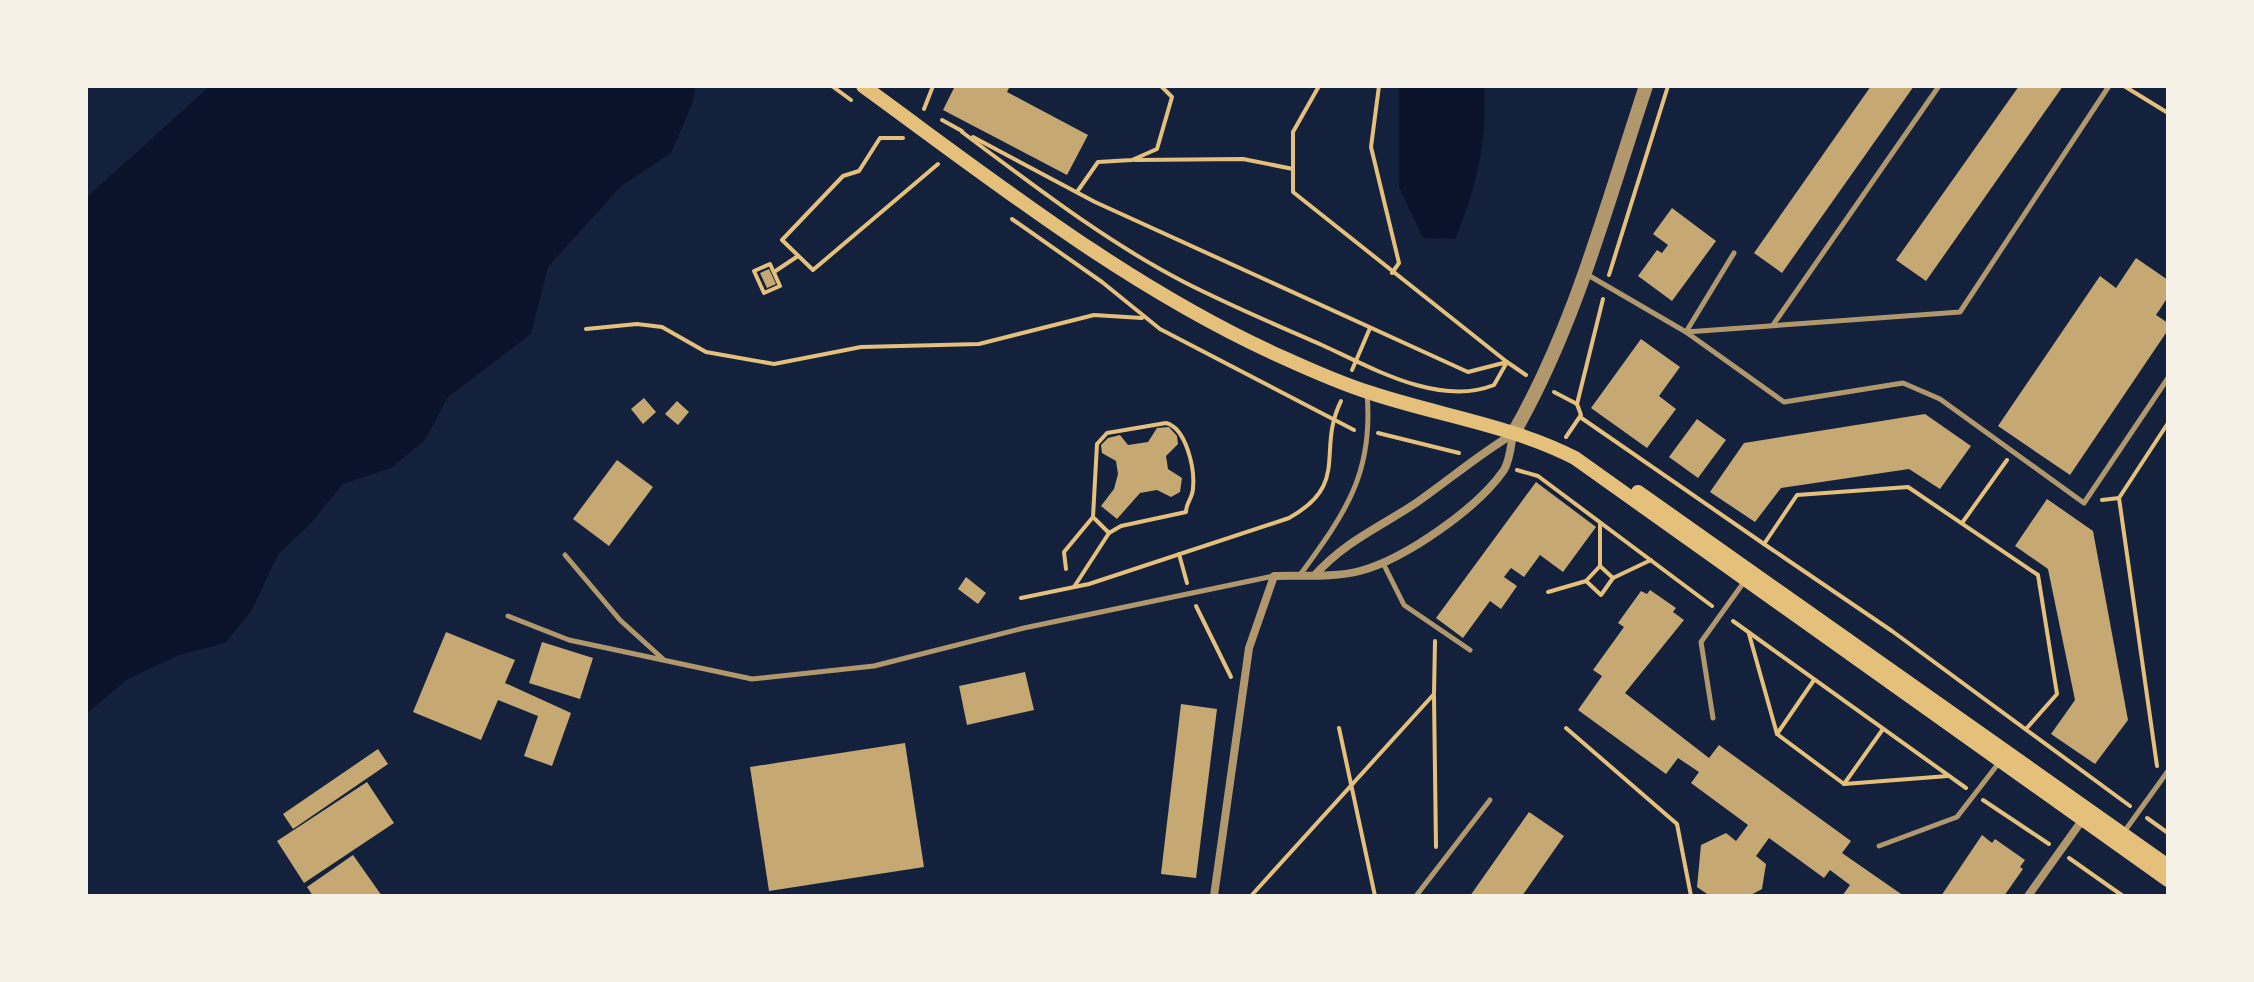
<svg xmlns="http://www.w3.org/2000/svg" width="2254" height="982" font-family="Mulish,sans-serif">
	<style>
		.water { fill: #0b132b }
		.building { fill: #c6a872 }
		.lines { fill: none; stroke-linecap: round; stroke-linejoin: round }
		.path { stroke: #e5c07b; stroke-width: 4 }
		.service { stroke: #b1986c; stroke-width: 5 }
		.minor { stroke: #b1986c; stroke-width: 8 }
		.tertiary { stroke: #b1986c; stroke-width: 14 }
		.secondary { stroke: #e5c07b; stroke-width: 14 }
	</style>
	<rect width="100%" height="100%" fill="#14213d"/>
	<g class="water">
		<polygon points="210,86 695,86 693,102 671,153 621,186 548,267 531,334 448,397 425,440 391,468 343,484 310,524 278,554 252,610 225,643 179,655 128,679 86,714 86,198"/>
		<path d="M 1399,86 L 1484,86 C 1488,141 1476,189 1455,239 L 1423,238 L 1399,187 Z"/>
	</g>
	<g class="building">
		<polygon points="955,86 1010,86 1007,92 1088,135 1067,175 943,110"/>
		<polygon points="1871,86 1914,86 1782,273 1754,253"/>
		<polygon points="2019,86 2063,86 1926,281 1896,260"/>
		<polygon points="1672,208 1716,241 1672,301 1638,276 1657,250 1662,253 1668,245 1653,234"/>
		<polygon points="2136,258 2168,280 2168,297 2156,315 2168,323 2168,330 2070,475 1998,426 2100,276 2116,288"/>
		<polygon points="769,269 776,284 767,288 760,273"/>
		<polygon points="1641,339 1680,367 1659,396 1676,409 1647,448 1591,408"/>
		<polygon points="644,398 656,412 643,424 631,409"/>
		<polygon points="677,401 689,412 678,425 665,414"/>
		<polygon points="1925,414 1971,446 1940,489 1909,469 1781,488 1755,522 1710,492 1744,443"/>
		<polygon points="1697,419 1726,440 1698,478 1669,457"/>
		<polygon points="1169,427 1177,436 1178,444 1166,456 1168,469 1182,478 1180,492 1171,497 1157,490 1140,493 1117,519 1101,506 1114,489 1118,474 1116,461 1102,453 1101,445 1108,438 1120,435 1128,445 1148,442 1157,428"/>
		<polygon points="617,460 653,487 609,546 573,519"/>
		<polygon points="1536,482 1596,527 1563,572 1540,555 1524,577 1511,568 1504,577 1517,586 1501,609 1490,601 1463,638 1436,618"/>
		<polygon points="2047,499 2093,531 2128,720 2095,764 2051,734 2075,700 2048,569 2015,546"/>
		<polygon points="966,577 986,593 978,604 958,589"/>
		<polygon points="1650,590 1676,608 1673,612 1684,620 1625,693 1709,758 1719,745 1851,841 1842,853 1904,896 1842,896 1850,885 1830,870 1824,878 1769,838 1756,856 1766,864 1762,889 1749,896 1710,896 1697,887 1701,845 1726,833 1736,841 1748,825 1691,783 1699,772 1678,758 1666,774 1578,710 1602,676 1593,670 1624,627 1618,623 1641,591 1647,594"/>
		<polygon points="446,632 515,660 505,683 571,713 552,766 524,756 538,716 498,700 481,740 413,712"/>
		<polygon points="542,642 593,658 580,699 529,683"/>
		<polygon points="1025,672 1034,710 967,725 959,686"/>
		<polygon points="1181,704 1217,709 1196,878 1161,874"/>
		<polygon points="905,743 924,867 769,891 750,767"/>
		<polygon points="378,749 388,764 293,829 283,814"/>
		<polygon points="367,782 394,823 304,883 277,841"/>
		<polygon points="1529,812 1564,836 1522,896 1470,896"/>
		<polygon points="1982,835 1992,843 1995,839 2025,860 2020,867 2023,869 2004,896 1941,896"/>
		<polygon points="353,855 382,896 313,896 307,887"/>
	</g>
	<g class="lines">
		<g class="path">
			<polyline points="832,86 851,100"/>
			<polyline points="1379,86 1371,147 1399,263 1392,273"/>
			<polyline points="2124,86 2168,113"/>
			<polyline points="924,109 933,86"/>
			<polyline points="942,120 962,131"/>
			<path d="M 962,132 C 1033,185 1105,241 1184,282 C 1229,305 1276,325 1322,345 C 1372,368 1439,407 1494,385 L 1507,362 L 1293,192 L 1293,132 L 1319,86"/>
			<polyline points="973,137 1095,202 1468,372 1507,362 1526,375"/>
			<polyline points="903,138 880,138 859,171 843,176 782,240 813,270 938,164"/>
			<polyline points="1135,160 1243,159 1293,169"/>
			<polyline points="1077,192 1098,162 1132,160 1157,149 1172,97 1161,86"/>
			<polyline points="1012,219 1102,282 1160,329 1354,430"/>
			<polygon points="770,264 780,286 764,293 754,271"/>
			<polyline points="774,272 798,256"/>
			<polyline points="1609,275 1668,86"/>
			<polyline points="586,329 637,324 662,327 706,352 774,364 861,347 979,344 1094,315 1142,318"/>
			<polyline points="1352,370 1370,328"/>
			<polyline points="1554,392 1577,404"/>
			<polyline points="1580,417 1764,544"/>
			<path d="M 1166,423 C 1186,428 1195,468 1193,488 C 1193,498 1186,502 1186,512 L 1121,526 L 1109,533 L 1093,517 L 1097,444 L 1107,433 Z"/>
			<polyline points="1378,433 1459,453"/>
			<polyline points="1566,437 1581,415 1577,404 1603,299"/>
			<polyline points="1517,470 1538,476 1712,606"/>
			<polyline points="2119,498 2168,423"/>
			<polyline points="2102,500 2119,498 2157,766"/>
			<polyline points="1600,523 1600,566 1613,578 1651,560"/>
			<polyline points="1962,523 2007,460"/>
			<polyline points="1179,554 1187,583"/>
			<polyline points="1600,566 1586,581 1601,595 1613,578"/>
			<polyline points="1066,569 1064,552 1093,517"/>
			<polyline points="1074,587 1109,533"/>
			<polyline points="1548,592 1586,581"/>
			<path d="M 1021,598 L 1089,584 L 1289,518 C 1351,483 1316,452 1341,401"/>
			<polyline points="1196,606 1231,677"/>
			<polyline points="1733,621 1966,788"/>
			<polyline points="1749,634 1777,734 1844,784 1948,776"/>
			<polyline points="1434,696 1436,847"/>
			<polyline points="1339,728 1375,896"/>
			<polyline points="1566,728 1677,824 1691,896"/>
			<polyline points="2026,729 2057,694 2038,575 1908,487 1797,495 1764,544 1892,631 2130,806"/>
			<polyline points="1777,734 1814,680"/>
			<polyline points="1844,784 1883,729"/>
			<polyline points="1983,800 2049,844"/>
			<polyline points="2147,818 2168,833"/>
			<polyline points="2069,858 2123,896"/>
			<polyline points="1251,896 1434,694 1435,641"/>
		</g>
		<g class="service">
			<polyline points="2109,86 1960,312 1686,332 1784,402 1903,383 1940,399 2084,503 2168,378"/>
			<polyline points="1588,275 1686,332 1734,253"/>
			<polyline points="1773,325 1939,86"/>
			<polyline points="565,555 620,620 663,659"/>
			<polyline points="1383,563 1404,605 1470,650"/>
			<path d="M 1300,575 C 1345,513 1374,474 1367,393"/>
			<polyline points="508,616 569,640 752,679 874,666 1024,628 1274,576"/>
			<polyline points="1713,718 1701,642 1744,582"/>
			<polyline points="2124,832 2168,771"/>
			<polyline points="1879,846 1957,817 1998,764"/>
			<polyline points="1416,896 1490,800"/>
		</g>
		<g class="minor">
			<path d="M 1315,575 C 1344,542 1380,527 1416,503 C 1449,480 1478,455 1513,434"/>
			<path d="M 1214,896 L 1249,648 L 1274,576 C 1302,575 1333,578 1360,571 C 1405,559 1478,508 1504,470 C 1510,460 1511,445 1513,434"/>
			<polyline points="2028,896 2083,819"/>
		</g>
		<path class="tertiary" d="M 1513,434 C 1575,327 1607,203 1646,86"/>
		<g class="secondary">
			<path d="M 863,86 C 995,182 1124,284 1273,353 C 1304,367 1336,382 1368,392 C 1436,415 1511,425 1575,458 L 2168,880"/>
			<polyline points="1638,492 2168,866"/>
		</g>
	</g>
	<rect width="2254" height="982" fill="none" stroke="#f6f1e7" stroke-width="176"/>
</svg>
